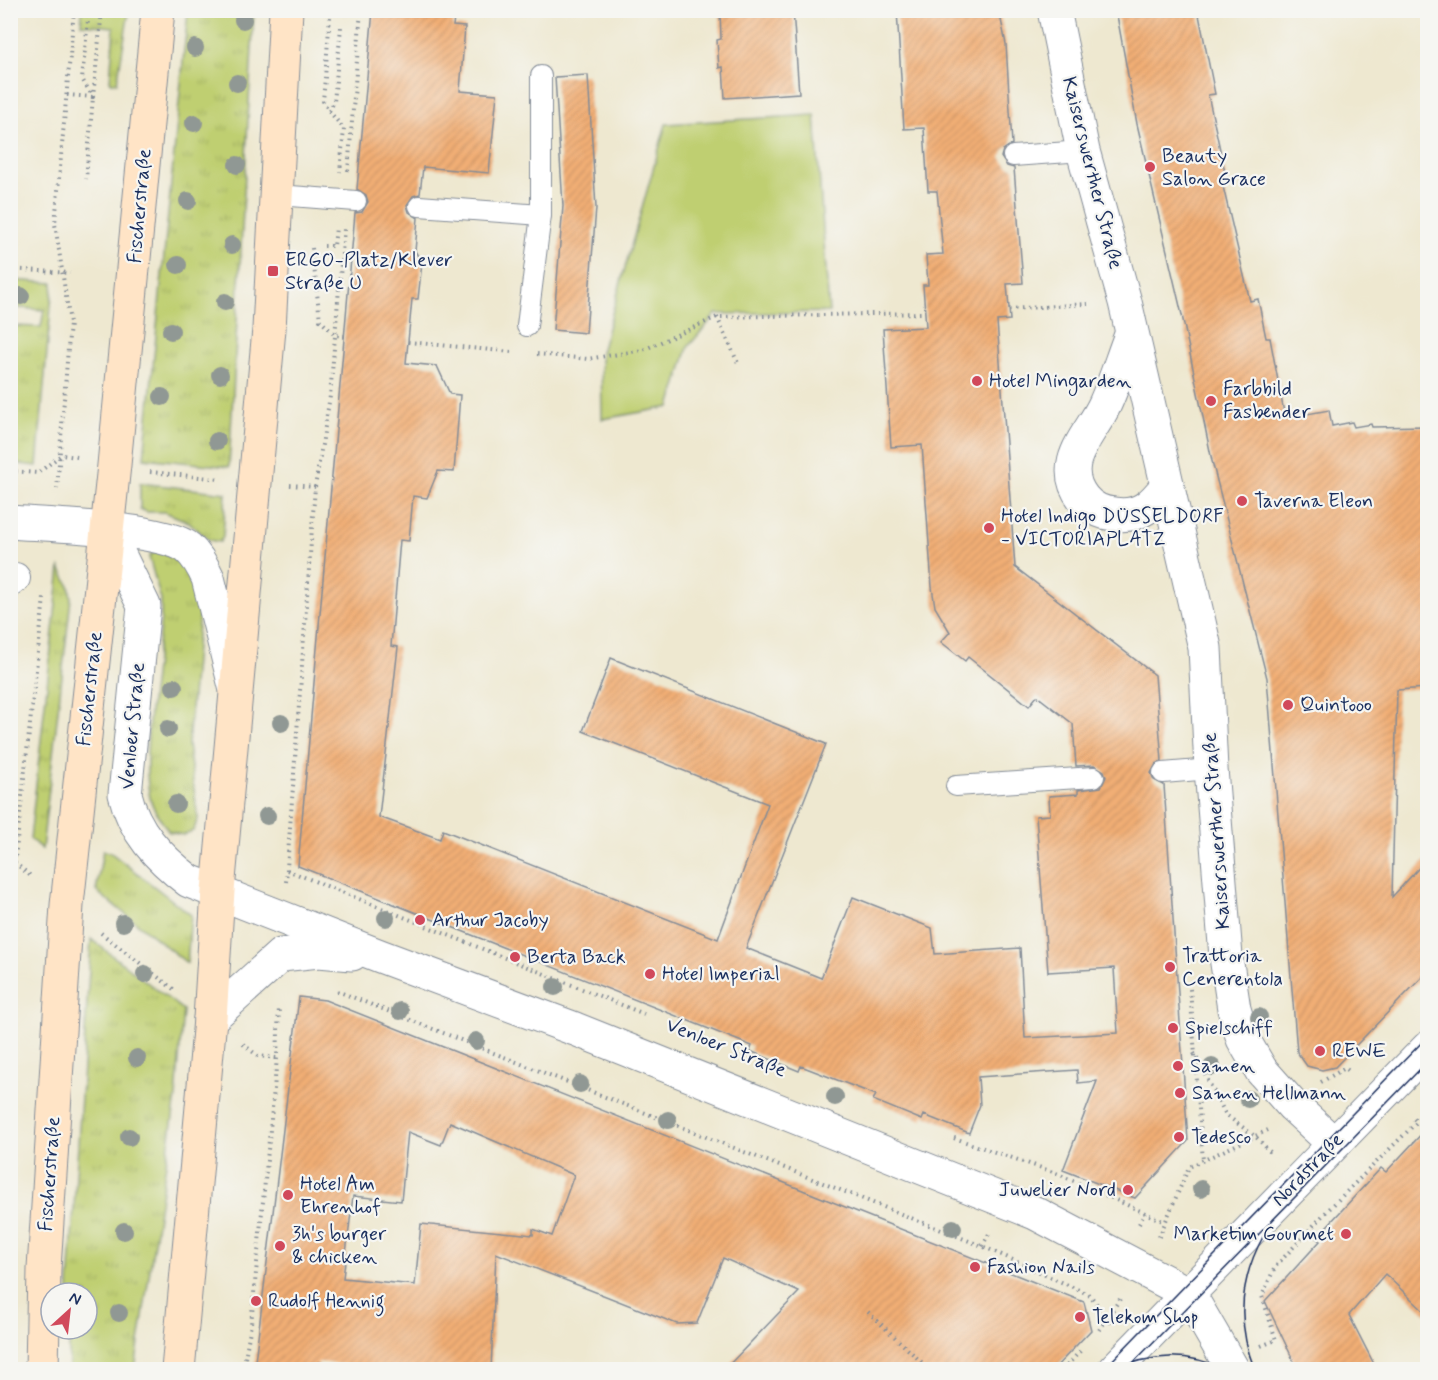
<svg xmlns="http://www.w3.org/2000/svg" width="1438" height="1380" font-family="Mynerve,sans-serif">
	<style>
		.grass { fill: url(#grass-tufts); stroke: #6d7f68; stroke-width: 1.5 }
		.park { fill: #bfcf71; stroke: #6d7f68; stroke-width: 1.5 }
		.building { fill: url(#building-hatch); fill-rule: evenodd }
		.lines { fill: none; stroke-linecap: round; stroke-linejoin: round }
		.service-casing { stroke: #848c97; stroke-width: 22 }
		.pedestrian-casing { stroke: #848c97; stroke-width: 32 }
		.minor-casing { stroke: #848c97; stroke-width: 35 }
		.tertiary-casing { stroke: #848c97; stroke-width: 35 }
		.secondary-casing { stroke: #848c97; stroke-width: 35 }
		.path { stroke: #848c97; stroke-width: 4; stroke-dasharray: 1.5 4.5; stroke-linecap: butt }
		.service { stroke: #fff; stroke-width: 20 }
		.pedestrian { stroke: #fff; stroke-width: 30 }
		.minor { stroke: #fff; stroke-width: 33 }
		.tertiary { stroke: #fff; stroke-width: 33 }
		.secondary { stroke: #ffe4c6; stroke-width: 33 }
		.tram { stroke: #1b2f5e; stroke-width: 1.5 }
		.tree { fill: #909894 }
		.poi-dot { fill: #d1495b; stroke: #f6f6f2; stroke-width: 2 }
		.labels { text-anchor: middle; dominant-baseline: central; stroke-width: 4.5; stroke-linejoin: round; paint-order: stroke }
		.poi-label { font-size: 20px; fill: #1b2f5e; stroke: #f6f6f2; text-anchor: start }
		.street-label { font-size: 20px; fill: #1b2f5e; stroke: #f6f6f2 }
	</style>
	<defs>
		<pattern id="grass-tufts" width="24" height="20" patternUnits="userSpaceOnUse" patternTransform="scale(1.5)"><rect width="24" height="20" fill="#bfcf71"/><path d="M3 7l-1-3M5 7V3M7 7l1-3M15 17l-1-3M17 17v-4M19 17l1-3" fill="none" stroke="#a4b264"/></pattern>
		<pattern id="building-hatch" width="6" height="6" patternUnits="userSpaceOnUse" patternTransform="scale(1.5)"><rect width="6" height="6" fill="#f1ae74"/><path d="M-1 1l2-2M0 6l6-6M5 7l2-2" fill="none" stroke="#ce9667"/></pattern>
	</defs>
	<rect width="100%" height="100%" fill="#f6f6f2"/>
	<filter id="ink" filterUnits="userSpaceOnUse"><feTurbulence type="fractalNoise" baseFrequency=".0167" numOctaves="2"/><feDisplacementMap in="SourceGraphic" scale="12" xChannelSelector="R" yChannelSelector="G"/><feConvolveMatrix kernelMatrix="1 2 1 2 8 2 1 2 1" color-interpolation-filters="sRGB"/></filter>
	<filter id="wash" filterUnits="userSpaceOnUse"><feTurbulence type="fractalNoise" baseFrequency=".008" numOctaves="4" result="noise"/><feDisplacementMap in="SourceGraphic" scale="24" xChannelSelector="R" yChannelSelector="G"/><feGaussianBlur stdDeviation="1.35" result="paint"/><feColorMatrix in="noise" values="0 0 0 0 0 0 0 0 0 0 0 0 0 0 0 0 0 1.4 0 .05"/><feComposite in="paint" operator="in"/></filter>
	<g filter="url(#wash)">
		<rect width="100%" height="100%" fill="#eee8d0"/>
		<g class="grass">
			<polygon points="82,11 129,11 117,83 110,82 114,27 81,24"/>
			<polygon points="188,11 254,11 229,467 144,458"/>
			<polygon points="11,280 53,283 37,466 11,463 10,326 41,327 44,310 11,307"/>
			<polygon points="140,483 226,493 223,537 220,542 209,540 189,522 165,512 147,512 140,509"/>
			<path d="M 155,551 L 160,551 L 188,567 L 200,600 L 188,745 L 198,819 L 193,831 L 183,835 L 169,832 C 163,823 156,814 152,804 C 138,768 157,661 161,618 L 161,600 L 149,557 Z"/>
			<polygon points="60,568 69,585 71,598 42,849 30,839"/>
			<polygon points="103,850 111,853 191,915 187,963 96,891"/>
			<polygon points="91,939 183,1010 176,1097 135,1369 69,1369 69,1329 87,1329 87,1293 69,1293 69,1286"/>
		</g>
		<polygon class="park" points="815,115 829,312 716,314 688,347 670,407 602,419 601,352 666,124"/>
		<g id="blocks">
			<g class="building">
				<polygon points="373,10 455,10 453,26 465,27 460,91 497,94 489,173 423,167 420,194 413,196 407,205 409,212 418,218 415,251 422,263 418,299 412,299 406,363 437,366 450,394 460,395 454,472 438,471 427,498 413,496 409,541 400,540 391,646 398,647 379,817 440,839 443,830 718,939 768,804 583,731 611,658 826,744 746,948 821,978 853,897 932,928 935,954 1020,948 1025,1038 1118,1033 1114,968 1048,972 1036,816 1050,815 1049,796 1078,794 1078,790 1101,787 1106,777 1104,771 1094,765 1076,766 1073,724 1037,696 1029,706 968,657 965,661 941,642 950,632 935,607 932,587 922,445 891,447 883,329 926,327 923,285 928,285 926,255 943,254 937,191 928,191 924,128 904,129 897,10 999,10 1006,44 1012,144 1003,150 1001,157 1007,166 1014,168 1023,283 1007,284 1010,320 997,321 1015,567 1155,675 1162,761 1156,764 1151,773 1154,780 1164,785 1188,1141 1135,1198 1063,1170 1097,1081 1078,1083 1077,1070 978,1077 980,1105 969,1133 924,1115 922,1120 873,1100 876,1095 801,1066 799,1071 750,1051 752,1046 298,866 355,213 362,212 368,202 366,195 357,189"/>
				<polygon points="720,10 793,10 799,93 725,98 723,67 719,68 717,40 721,39"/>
				<polygon points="1116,10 1198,10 1215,94 1208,95 1226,177 1221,178 1250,301 1258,299 1266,338 1270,338 1285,418 1329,410 1332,426 1352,422 1354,427 1371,424 1372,427 1428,426 1428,688 1397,690 1392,897 1428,858 1428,971 1335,1067 1322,1070 1307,1066 1297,1052 1267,678 1212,461 1182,315 1137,124"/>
				<polygon points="588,75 596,208 586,333 553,330 563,206 555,77"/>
				<path d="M 299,997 L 325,1000 L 1084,1302 L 1091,1330 L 1053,1370 L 724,1370 L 799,1292 L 723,1258 L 697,1323 L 677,1324 L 496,1253 L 491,1370 L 389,1370 L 318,1362 L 317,1370 L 254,1370 ZM 450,1122 L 574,1175 L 552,1236 L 533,1229 L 533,1235 L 421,1224 L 415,1285 L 343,1278 L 353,1196 L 401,1201 L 408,1132 L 441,1145 Z"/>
				<polygon points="1428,1127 1428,1315 1385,1274 1349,1315 1377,1370 1298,1370 1265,1301 1320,1241 1316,1238 1381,1168 1386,1172"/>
			</g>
		</g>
	</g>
	<g filter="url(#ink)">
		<use href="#blocks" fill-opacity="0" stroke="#848c97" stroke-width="1.5"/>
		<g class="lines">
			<defs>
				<g id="service">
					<polyline points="1013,156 1083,151"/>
					<polyline points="278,195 356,201"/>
					<polyline points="419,206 541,215"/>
					<polyline points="527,326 541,215 541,76"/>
					<polyline points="1163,773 1211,769"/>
					<polyline points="956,786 1094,777"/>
				</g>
				<polyline id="pedestrian" points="10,582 15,578"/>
				<g id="minor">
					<polyline points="1054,10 1083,151 1125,302 1205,648 1211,769 1226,957 1234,1009 1243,1039 1261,1070 1293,1106 1333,1143"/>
					<path d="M 1131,335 C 1122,358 1115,382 1105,404 C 1091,435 1056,463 1083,498 C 1091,508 1102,513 1114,514 C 1140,518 1152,505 1167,486"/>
					<path d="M 10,522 C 47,525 162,528 188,548 C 197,556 203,567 208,578 L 235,686"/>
					<polyline points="1114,1370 1428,1048"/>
				</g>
				<g id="tertiary">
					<path d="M 107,530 L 144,606 L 125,794 C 134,832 159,858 189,881 L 380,956 L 575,1029 L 1035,1213 L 1189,1294 L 1233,1370"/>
					<polyline points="210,1019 281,955 319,951 352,954"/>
				</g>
				<g id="secondary">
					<polyline points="42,1370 44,1269 67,905 114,465 158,10"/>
					<polyline points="178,1370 210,1019 218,891 269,329 286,10"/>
				</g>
			</defs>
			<use href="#service" class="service-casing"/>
			<use href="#pedestrian" class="pedestrian-casing"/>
			<use href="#minor" class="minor-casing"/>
			<use href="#tertiary" class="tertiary-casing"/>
			<use href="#secondary" class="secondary-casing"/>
			<g class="path">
				<polyline points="89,10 82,79 93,97 102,10"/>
				<polyline points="330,17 323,101 329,111 334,102 341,27"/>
				<polyline points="67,95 93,97 86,179"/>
				<polyline points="329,111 344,129 340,172"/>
				<polyline points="348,171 361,10"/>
				<polyline points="324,246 334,246 336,227"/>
				<polyline points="312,248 320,320 335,335 345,336"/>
				<polyline points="10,269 70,273"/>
				<polyline points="1009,309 1088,304"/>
				<polyline points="717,317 738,363"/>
				<polyline points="408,342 512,352"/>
				<polyline points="537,354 588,359 643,350 717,317 925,313"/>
				<polyline points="10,471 38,473 61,455 78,457"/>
				<polyline points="150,472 220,479"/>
				<polyline points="290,485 315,487"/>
				<polyline points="57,489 70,323 55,224 74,10"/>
				<polyline points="10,859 32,877"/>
				<polyline points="287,870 644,1014"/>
				<polyline points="286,882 315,487 330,396 344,229"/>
				<polyline points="10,904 44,598"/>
				<polyline points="101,933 176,991"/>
				<polyline points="1190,989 1203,1161"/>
				<polyline points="337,991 982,1246 1090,1295 1111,1323"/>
				<polyline points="243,1044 258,1056 277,1058"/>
				<polyline points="1194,1053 1226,1115 1256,1137 1273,1155"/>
				<polyline points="1321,1082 1345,1068 1349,1071"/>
				<polyline points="954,1138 1056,1173 1165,1222"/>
				<polyline points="1139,1224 1145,1213"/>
				<polyline points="1159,1237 1189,1167 1268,1130"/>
				<polyline points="982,1246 989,1234"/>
				<polyline points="868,1312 930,1370"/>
				<polyline points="1099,1330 1120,1299"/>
				<polyline points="1261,1346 1276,1340 1262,1296 1275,1267 1327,1211 1417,1122 1411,1116"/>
				<polyline points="243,1370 251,1324 277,1058 279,1006"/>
				<polyline points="1063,1370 1082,1349"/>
			</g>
			<use href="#service" class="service"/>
			<use href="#pedestrian" class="pedestrian"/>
			<use href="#minor" class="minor"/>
			<use href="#tertiary" class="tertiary"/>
			<use href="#secondary" class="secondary"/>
			<g class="tram">
				<polyline points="1103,1370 1428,1036"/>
				<path d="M 1115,1370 C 1149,1353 1191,1352 1225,1370"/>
				<polyline points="1126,1370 1428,1061"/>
				<path d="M 1255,1370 C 1236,1324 1240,1278 1264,1235"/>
			</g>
		</g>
		<g class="tree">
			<circle cx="243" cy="20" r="9"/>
			<circle cx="195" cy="48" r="9"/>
			<circle cx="237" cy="83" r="9"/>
			<circle cx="194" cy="123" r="9"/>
			<circle cx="237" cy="165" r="9"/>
			<circle cx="188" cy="201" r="9"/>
			<circle cx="232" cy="245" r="9"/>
			<circle cx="178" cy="265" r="9"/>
			<circle cx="21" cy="296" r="9"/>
			<circle cx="225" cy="302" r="9"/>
			<circle cx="171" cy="331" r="9"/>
			<circle cx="220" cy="375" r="9"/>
			<circle cx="162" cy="397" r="9"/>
			<circle cx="217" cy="441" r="9"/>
			<circle cx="174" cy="687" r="9"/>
			<circle cx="281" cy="723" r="9"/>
			<circle cx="168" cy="729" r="9"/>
			<circle cx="176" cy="804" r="9"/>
			<circle cx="267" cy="816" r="9"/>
			<circle cx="386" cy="918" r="9"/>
			<circle cx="123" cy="923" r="9"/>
			<circle cx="145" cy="974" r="9"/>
			<circle cx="555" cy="987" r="9"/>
			<circle cx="400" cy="1011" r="9"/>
			<circle cx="1259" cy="1017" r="9"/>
			<circle cx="476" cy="1041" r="9"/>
			<circle cx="137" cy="1058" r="9"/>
			<circle cx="1212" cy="1067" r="9"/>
			<circle cx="580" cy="1084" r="9"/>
			<circle cx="835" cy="1097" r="9"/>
			<circle cx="1248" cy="1099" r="9"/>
			<circle cx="668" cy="1120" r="9"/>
			<circle cx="129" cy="1137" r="9"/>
			<circle cx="1201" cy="1189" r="9"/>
			<circle cx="953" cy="1228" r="9"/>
			<circle cx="124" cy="1231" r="9"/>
			<circle cx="119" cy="1313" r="9"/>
		</g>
	</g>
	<g class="poi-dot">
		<circle cx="1150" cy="167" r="6"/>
		<rect x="267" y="265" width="12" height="12" rx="3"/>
		<circle cx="977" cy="381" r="6"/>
		<circle cx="1211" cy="401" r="6"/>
		<circle cx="1242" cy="501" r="6"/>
		<circle cx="989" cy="528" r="6"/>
		<circle cx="1288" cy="705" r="6"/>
		<circle cx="420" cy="920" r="6"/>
		<circle cx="515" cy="957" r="6"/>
		<circle cx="1170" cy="967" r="6"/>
		<circle cx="650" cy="974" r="6"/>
		<circle cx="1173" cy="1028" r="6"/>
		<circle cx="1320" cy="1051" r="6"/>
		<circle cx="1178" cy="1066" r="6"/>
		<circle cx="1180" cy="1093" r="6"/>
		<circle cx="1179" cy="1137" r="6"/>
		<circle cx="1128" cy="1190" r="6"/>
		<circle cx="288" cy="1195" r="6"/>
		<circle cx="1346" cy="1234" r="6"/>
		<circle cx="280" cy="1246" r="6"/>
		<circle cx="975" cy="1267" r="6"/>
		<circle cx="256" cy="1301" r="6"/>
		<circle cx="1080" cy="1317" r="6"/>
	</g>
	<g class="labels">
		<g class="poi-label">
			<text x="1162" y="156">Beauty<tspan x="1162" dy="23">Salon Grace</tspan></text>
			<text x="285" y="260">ERGO-Platz/Klever<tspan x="285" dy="23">Straße U</tspan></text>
			<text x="989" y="381">Hotel Mingarden</text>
			<text x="1223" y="389">Farbbild<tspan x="1223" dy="23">Fasbender</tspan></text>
			<text x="1254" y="501">Taverna Eleon</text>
			<text x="1001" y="516">Hotel Indigo DÜSSELDORF<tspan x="1001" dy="23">- VICTORIAPLATZ</tspan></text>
			<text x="1300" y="705">Quintooo</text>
			<text x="432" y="920">Arthur Jacoby</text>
			<text x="1182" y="956">Trattoria<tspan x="1182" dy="23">Cenerentola</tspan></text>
			<text x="527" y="957">Berta Back</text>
			<text x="662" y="974">Hotel Imperial</text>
			<text x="1185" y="1028">Spielschiff</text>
			<text x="1332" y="1051">REWE</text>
			<text x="1190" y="1066">Samen</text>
			<text x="1192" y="1093">Samen Hellmann</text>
			<text x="1191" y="1137">Tedesco</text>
			<text x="300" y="1184">Hotel Am<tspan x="300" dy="23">Ehrenhof</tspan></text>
			<text x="1116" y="1190" text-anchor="end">Juwelier Nord</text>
			<text x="292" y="1234">3h's burger<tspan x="292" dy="23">&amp; chicken</tspan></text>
			<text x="1334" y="1234" text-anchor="end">Marketim Gourmet</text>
			<text x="987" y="1267">Fashion Nails</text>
			<text x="268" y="1301">Rudolf Hennig</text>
			<text x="1092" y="1317">Telekom Shop</text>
		</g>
		<g class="street-label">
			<text transform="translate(1092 173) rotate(76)">Kaiserswerther Straße</text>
			<text transform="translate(140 206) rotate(-85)">Fischerstraße</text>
			<text transform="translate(90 689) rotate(-84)">Fischerstraße</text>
			<text transform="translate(133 726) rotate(-85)">Venloer Straße</text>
			<text transform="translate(1217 831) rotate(-94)">Kaiserswerther Straße</text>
			<text transform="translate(726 1048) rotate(22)">Venloer Straße</text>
			<text transform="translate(1308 1170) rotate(-46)">Nordstraße</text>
			<text transform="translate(50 1174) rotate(-86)">Fischerstraße</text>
		</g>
	</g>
	<rect width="1438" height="1380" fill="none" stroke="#f6f6f2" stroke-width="36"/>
	<g transform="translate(69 1311) rotate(27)"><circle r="28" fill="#f6f6f2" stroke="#9ea6b7" stroke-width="1.5"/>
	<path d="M0-4.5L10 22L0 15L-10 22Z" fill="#d1495b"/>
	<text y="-9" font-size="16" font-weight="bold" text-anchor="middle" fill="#1b2f5e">N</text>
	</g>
</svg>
